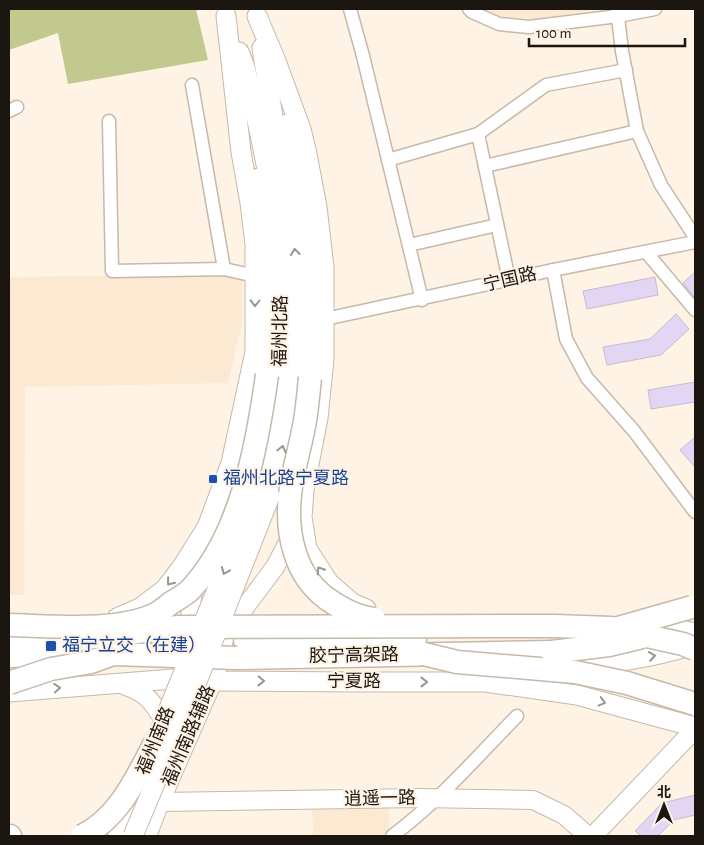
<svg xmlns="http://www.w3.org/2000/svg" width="704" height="845" font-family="'Alegreya Sans','Noto Sans SC',sans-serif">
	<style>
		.built { fill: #fbe9d1 }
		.green { fill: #c2c98f }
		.building { fill: #e3d5f4; stroke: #c5bdcf }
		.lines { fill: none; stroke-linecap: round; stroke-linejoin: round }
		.street-casing { stroke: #c6b9a9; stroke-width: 15 }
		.secondary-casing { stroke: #c6b9a9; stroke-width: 20 }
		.primary-casing { stroke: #c6b9a9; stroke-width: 21 }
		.highway-casing { stroke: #c6b9a9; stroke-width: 25 }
		.street { stroke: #fff; stroke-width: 12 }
		.secondary { stroke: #fff; stroke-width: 18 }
		.primary { stroke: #fff; stroke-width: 19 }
		.highway { stroke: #fff; stroke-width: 22 }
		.primary-bridge-casing { stroke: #c6b9a9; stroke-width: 21; stroke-linecap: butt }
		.highway-bridge-casing { stroke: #c6b9a9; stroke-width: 25; stroke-linecap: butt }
		.primary-bridge { stroke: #fff; stroke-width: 19 }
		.highway-bridge { stroke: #fff; stroke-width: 22 }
		.oneway { stroke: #989693 }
		.transit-dot { fill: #1a4fb4; stroke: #fef3e5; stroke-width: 2 }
		.labels { text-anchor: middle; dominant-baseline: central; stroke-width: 4.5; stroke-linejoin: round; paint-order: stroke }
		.street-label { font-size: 18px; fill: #1b1610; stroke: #fef3e5 }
		.transit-label { font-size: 18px; fill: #164399; stroke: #fef3e5; text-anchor: start }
	</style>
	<rect width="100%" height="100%" fill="#fef3e5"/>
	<g class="built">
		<polygon points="483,9 607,9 532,19 499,16"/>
		<polygon points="242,275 242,324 228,383 25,387 24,595 9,595 9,277"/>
		<polygon points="312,806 389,806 389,830 379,836 313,836"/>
	</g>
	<polygon class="green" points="9,9 196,9 208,60 68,84 58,33 9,50"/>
	<g class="building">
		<polygon points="695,272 695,298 683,283"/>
		<polygon points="655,277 658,295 587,309 583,291"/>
		<polygon points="676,314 689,329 661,355 607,365 603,347 650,339"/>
		<polygon points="695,382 695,402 651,409 648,390"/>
		<polygon points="695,437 695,467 680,450"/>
		<polygon points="695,795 695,815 674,820 658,836 641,836 635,831 662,803"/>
	</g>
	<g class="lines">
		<defs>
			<g id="street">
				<polyline points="350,9 363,56 422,300"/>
				<polyline points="469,9 472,12 499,24 529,27 618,16 655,9"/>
				<polyline points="617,9 622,51 637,131 661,185 695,237"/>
				<polyline points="192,85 224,269"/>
				<polyline points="9,111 17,107"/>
				<polyline points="109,121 112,271 224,269 255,276"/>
				<polyline points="478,134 509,280"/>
				<polyline points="388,160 478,134 546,85 626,70"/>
				<polyline points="485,166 637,131"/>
				<polyline points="409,245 497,225"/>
				<polyline points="646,252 695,310"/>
				<polyline points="553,270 566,339 587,378 634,431 695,512"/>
				<polyline points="325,319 553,270 695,242"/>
				<path d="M 392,836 C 438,802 477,757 517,716"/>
			</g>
			<g id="secondary">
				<polyline points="188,638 195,568 205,536"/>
				<path d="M 118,683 C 138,690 148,694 159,713"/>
				<polyline points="160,802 419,798 533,800 564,815 588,836"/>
				<polyline points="147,836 160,802 213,681 219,663 225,634 275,567 294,531"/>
				<polyline points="593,836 695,729"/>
			</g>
			<g id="primary">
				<polyline points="257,16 276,61 301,129 307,154 317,207 324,267 324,359 318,418 304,490 302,517 307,549 329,583 352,603 366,609"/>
				<path d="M 262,48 C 268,86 274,125 281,163 C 287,196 294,228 296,260 C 302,341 290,418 270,496"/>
				<path d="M 239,52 L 245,67 C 269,173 294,281 279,390 C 275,425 265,459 256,493"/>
				<polyline points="287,124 297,171"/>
				<polyline points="117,618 140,608 165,589 182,567 207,527 231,463 255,352 255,244 250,203 241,152 226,16"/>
				<polyline points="642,625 660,625 695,633"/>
				<path d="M 569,664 C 611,665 654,657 694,645"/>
				<polyline points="9,692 173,679 213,681 359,682 485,682 577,695 695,727"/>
				<polyline points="118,836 137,788"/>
			</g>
			<g id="highway">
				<polyline points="297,171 311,255 313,335 310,378"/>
				<polyline points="258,180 268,250 269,295 267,375"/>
				<polyline points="9,638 98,639"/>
				<polyline points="132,640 169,640"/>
				<polyline points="245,640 415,639"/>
				<polyline points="9,656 98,654"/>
				<polyline points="237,658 552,652"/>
				<polyline points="9,836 10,836"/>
			</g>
		</defs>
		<use href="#street" class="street-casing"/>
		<use href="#secondary" class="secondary-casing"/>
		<use href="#primary" class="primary-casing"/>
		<use href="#highway" class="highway-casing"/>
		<use href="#street" class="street"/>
		<use href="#secondary" class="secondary"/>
		<use href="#primary" class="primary"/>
		<use href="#highway" class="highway"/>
		<defs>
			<g id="primary-bridge">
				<polyline points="155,743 256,493"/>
				<polyline points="133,836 189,702 270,496"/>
			</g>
			<g id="highway-bridge">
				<path d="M 310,378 C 308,396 307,414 303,431 C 299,452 292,474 290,495 C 286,532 294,574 326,598 C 340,608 357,617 374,619"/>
				<path d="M 9,625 C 52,626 116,633 156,614 C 161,611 166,607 171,603 C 177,599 185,595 190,590 C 241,536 257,447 267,375"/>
				<polyline points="618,628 692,607"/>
				<polyline points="78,639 178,627 555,626 611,628 683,644 695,649"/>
				<polyline points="552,652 609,645 642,637"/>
				<polyline points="424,654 457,662 575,672 627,683 695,704"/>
				<polyline points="9,683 51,669 91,662 113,654 237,658"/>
				<path d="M 82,836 C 120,817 136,778 155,743"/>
			</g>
		</defs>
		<use href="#primary-bridge" class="primary-bridge-casing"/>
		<use href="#highway-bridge" class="highway-bridge-casing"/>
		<use href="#primary-bridge" class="primary-bridge"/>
		<use href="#highway-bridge" class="highway-bridge"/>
	</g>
	<defs><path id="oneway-chevron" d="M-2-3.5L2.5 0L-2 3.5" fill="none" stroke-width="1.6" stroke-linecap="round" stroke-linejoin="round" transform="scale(1.25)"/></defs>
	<g class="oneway">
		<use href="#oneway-chevron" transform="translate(295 252) rotate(-96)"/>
		<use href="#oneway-chevron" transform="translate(255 303) rotate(91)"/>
		<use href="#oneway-chevron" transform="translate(282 449) rotate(-77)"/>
		<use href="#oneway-chevron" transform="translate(320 570) rotate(-123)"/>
		<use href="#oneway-chevron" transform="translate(225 571) rotate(112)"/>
		<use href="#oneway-chevron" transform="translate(170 582) rotate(128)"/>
		<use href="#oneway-chevron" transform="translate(652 656) rotate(-9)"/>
		<use href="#oneway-chevron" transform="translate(261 681) rotate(1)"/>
		<use href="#oneway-chevron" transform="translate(424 682)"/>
		<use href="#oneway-chevron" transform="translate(57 688) rotate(-5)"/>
		<use href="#oneway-chevron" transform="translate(602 702) rotate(15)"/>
	</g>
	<g class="transit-dot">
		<rect x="208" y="474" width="10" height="10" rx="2.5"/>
		<rect x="45" y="640" width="12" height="12" rx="2.5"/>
	</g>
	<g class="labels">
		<g class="street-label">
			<text transform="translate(510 280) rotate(-13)">宁国路</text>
			<text transform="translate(281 331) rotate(-89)">福州北路</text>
			<text transform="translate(354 656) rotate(-1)">胶宁高架路</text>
			<text x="354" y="682">宁夏路</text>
			<text transform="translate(189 736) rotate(-67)">福州南路辅路</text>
			<text transform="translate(156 741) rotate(-68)">福州南路</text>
			<text transform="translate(380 799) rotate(-1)">逍遥一路</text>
		</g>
		<g class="transit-label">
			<text x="223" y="479">福州北路宁夏路</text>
			<text x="62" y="646">福宁立交（在建）</text>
		</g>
	</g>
	<rect width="704" height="845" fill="none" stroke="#1b1610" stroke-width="20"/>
	<g transform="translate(664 805)" stroke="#fef3e5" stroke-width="4" paint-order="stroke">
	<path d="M0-4L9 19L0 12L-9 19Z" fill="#1b1610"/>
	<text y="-8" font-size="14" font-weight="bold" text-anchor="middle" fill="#1b1610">北</text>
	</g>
	<path d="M529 38v8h156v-8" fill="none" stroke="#1b1610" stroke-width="2.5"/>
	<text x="536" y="38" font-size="15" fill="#1b1610" stroke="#fef3e5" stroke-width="4" paint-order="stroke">100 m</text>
</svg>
